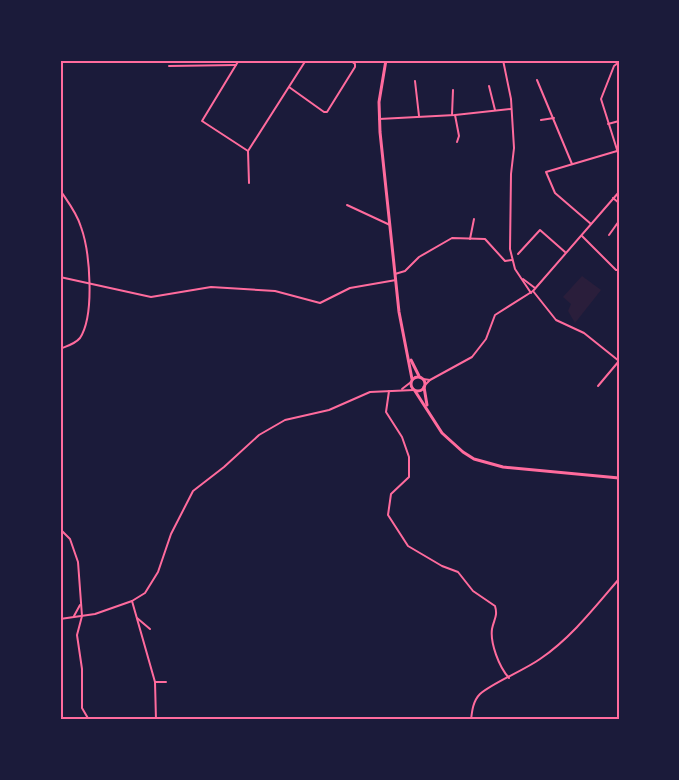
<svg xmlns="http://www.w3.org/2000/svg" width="679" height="780" font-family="Georgia,serif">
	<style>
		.green { fill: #2a1e3b }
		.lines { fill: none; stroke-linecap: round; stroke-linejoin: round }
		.minor { stroke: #ff6b9d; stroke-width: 2 }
		.tertiary { stroke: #ff6b9d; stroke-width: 2 }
		.secondary { stroke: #ff6b9d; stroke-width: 3 }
		.neatline { fill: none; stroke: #ff6b9d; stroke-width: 2 }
	</style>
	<rect width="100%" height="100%" fill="#1b1b3a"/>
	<polygon class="green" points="582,276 601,290 575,323 568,311 571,304 563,297"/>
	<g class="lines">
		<g class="minor">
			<polyline points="239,60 202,121 248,151"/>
			<polyline points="503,60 511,99 514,148 511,174 510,249 515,269 531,293"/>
			<polyline points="619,62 614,66 601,99 619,156"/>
			<polyline points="169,66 236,65"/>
			<polyline points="537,80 572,164"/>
			<polyline points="415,81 419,116"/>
			<polyline points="489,86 495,110"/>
			<polyline points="289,87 324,112 327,112 355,67 355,64 350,60"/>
			<polyline points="452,115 453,90"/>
			<polyline points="455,115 459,136 457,142"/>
			<polyline points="379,119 455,115 511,109"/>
			<polyline points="541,120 554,118"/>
			<polyline points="608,124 619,121"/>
			<polyline points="249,183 248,151 306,60"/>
			<polyline points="613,198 619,203"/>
			<polyline points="347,205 390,225"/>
			<polyline points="591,224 555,193 546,172 617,151"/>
			<polyline points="609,235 619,221"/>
			<polyline points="582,236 616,270 619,270"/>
			<polyline points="470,239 474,219"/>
			<polyline points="518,254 540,230 565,252"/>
			<polyline points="395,274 405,271 419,257 452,238 485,239 505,261 512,260"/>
			<polyline points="523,279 535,288"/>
			<polyline points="533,291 556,320 584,333 619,361"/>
			<polyline points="598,386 619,361"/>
			<path d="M 389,391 L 386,412 L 402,437 L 409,457 L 409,477 L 391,494 L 388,515 L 408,546 L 442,566 L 458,572 L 473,591 L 495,606 C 498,616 494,619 492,629 C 490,643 499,667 509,678"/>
			<polyline points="132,601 155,682 156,720"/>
			<polyline points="137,618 150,629"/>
			<polyline points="155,682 166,682"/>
			<path d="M 471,720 C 472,711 473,701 480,694 C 494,682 523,671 540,659 C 571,638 595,607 619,579"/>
		</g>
		<g class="tertiary">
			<path d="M 60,190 C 68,202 77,213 81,227 C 90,252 95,315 80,338 C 75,344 67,346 60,349"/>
			<polyline points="60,277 151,297 211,287 275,291 320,303 350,288 396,280"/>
			<polyline points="423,379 430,380"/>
			<polyline points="425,385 430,380 472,357 486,339 495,315 533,291 619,192"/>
			<polyline points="402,389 411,382"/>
			<polyline points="60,529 70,539 78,562 82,616 77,635 82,669 82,708 89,720"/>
			<polyline points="74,616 80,605"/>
			<polyline points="60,619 95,614 132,601 145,593 158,572 171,534 193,491 224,467 259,435 285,420 329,410 370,392 414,390"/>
		</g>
		<g class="secondary">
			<polyline points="386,60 379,102 380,132 399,312 412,379"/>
			<polyline points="411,360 419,376"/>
			<circle cx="418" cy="384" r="7"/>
			<polyline points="424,387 427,405"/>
			<polyline points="415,391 442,433 463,452 474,459 503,467 619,478"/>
		</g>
	</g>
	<rect width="679" height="780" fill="none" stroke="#1b1b3a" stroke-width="123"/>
	<rect x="62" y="62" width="556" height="656" class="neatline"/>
</svg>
